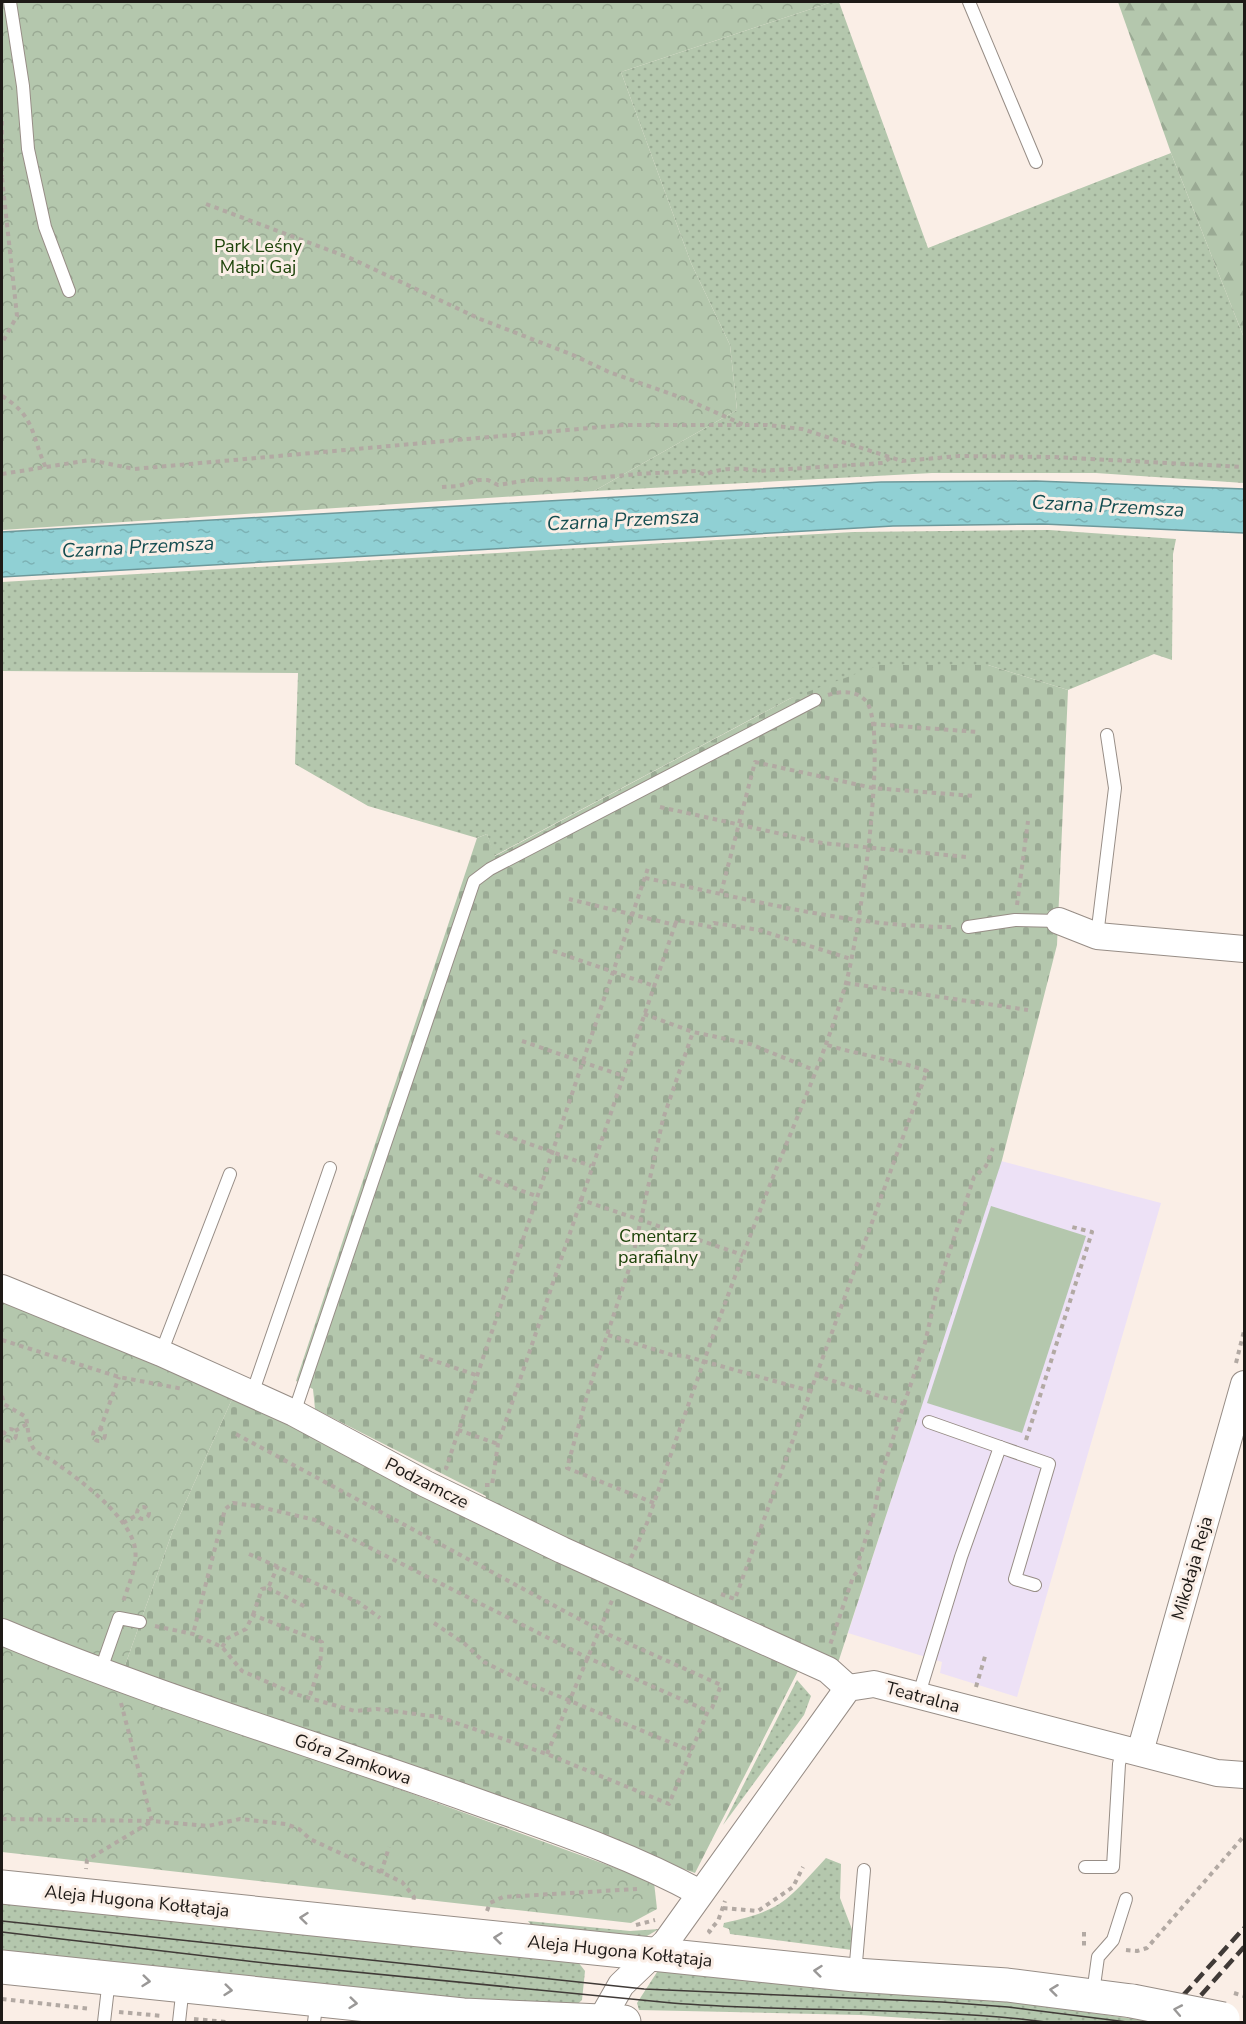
<svg xmlns="http://www.w3.org/2000/svg" width="1246" height="2024" font-family="'Nunito Sans',sans-serif">
	<style>
		.education { fill: #ede1f6 }
		.grass { fill: url(#grass-dots) }
		.forest { fill: url(#forest-firs) }
		.cemetery { fill: url(#cemetery-stones) }
		.park { fill: url(#park-crowns) }
		.garden { fill: #b4c7ad }
		.water { fill: url(#water-ripples); stroke: #6e999b; stroke-width: 1.5 }
		.lines { fill: none; stroke-linecap: round; stroke-linejoin: round }
		.service-casing { stroke: #978d86; stroke-width: 14 }
		.minor-casing { stroke: #978d86; stroke-width: 28 }
		.secondary-casing { stroke: #978d86; stroke-width: 35 }
		.path { stroke: #b2a9a3; stroke-width: 4; stroke-dasharray: 4.5 4.5; stroke-linecap: butt }
		.service { stroke: #fff; stroke-width: 12 }
		.minor { stroke: #fff; stroke-width: 26 }
		.secondary { stroke: #fff; stroke-width: 33 }
		.tram { stroke: #403a37; stroke-width: 1.5 }
		.rail { stroke: #403a37; stroke-width: 4.5; stroke-dasharray: 12 6; stroke-linecap: butt }
		.secondary-bridge-casing { stroke: #978d86; stroke-width: 35; stroke-linecap: butt }
		.secondary-bridge { stroke: #fff; stroke-width: 33 }
		.oneway { stroke: #9a9897 }
		.labels { text-anchor: middle; dominant-baseline: central; stroke-width: 6; stroke-linejoin: round; paint-order: stroke }
		.park-label { font-size: 18px; fill: #1c4309; stroke: #faeee6 }
		.street-label { font-size: 18px; fill: #1e1a17; stroke: #faeee6 }
		.water-label { font-size: 20px; font-style: italic; fill: #154e51; stroke: #faeee6 }
	</style>
	<defs>
		<pattern id="grass-dots" width="8" height="8" patternUnits="userSpaceOnUse" patternTransform="scale(1.5)"><rect width="8" height="8" fill="#b4c7ad"/><path d="M2 2h.1M6 6h.1" fill="none" stroke="#9aaa94" stroke-width="1.8" stroke-linecap="round"/></pattern>
		<pattern id="forest-firs" width="22" height="20" patternUnits="userSpaceOnUse" patternTransform="scale(1.5)"><rect width="22" height="20" fill="#b4c7ad"/><path d="M5 1l3.5 6h-7zM16 11l3.5 6h-7z" fill="#9aaa94"/></pattern>
		<pattern id="cemetery-stones" width="16" height="16" patternUnits="userSpaceOnUse" patternTransform="scale(1.5)"><rect width="16" height="16" fill="#b4c7ad"/><path d="M2 7V4a2 2 0 0 1 4 0v3zM10 15v-3a2 2 0 0 1 4 0v3z" fill="#9aaa94"/></pattern>
		<pattern id="park-crowns" width="20" height="18" patternUnits="userSpaceOnUse" patternTransform="scale(1.5)"><rect width="20" height="18" fill="#b4c7ad"/><path d="M2 6a3 3 0 1 1 6 0M12 15a3 3 0 1 1 6 0" fill="none" stroke="#9aaa94"/></pattern>
		<pattern id="water-ripples" width="26" height="14" patternUnits="userSpaceOnUse" patternTransform="scale(1.5)"><rect width="26" height="14" fill="#90d0d4"/><path d="M2 4q2-2 4 0t4 0M15 11q2-2 4 0t4 0" fill="none" stroke="#7cb2b5"/></pattern>
	</defs>
	<rect width="100%" height="100%" fill="#faeee6"/>
	<polygon class="education" points="1001,1161 1161,1203 1017,1697 940,1673 942,1662 848,1633"/>
	<g class="grass">
		<polygon points="832,2 839,2 928,248 1171,153 1244,338 1244,483 1096,473 932,473 594,491 737,410 730,345 691,263 621,72"/>
		<polygon points="1049,530 1176,539 1173,554 1172,660 1154,654 1068,690 988,665 791,698 494,856 487,834 477,838 368,806 295,764 298,673 2,671 2,582 853,532"/>
		<polygon points="797,1680 811,1696 804,1715 723,1825"/>
		<path d="M 826,1858 L 841,1864 L 840,1898 L 853,1932 L 852,1950 L 730,1934 L 729,1929 L 723,1927 L 724,1923 C 784,1910 786,1901 826,1858 Z"/>
		<polygon points="2,1898 578,1962 585,1971 582,2000 572,2009 2,1955"/>
		<polygon points="528,1921 630,1931 659,1929 640,1940 536,1931"/>
		<polygon points="659,1969 946,1992 1155,2022 969,2022 860,2015 639,2010 637,2003"/>
	</g>
	<polygon class="forest" points="1118,2 1244,2 1244,338 1171,153"/>
	<g class="cemetery">
		<polygon points="880,665 988,665 1068,690 1057,945 1002,1160 837,1666 484,1503 486,1496 315,1409 313,1389 296,1381 477,838 487,834 495,856 791,698"/>
		<polygon points="233,1397 381,1472 799,1669 695,1873 122,1674 173,1530"/>
	</g>
	<g class="park">
		<polygon points="2,2 832,2 621,72 691,263 730,345 737,410 594,491 2,530"/>
		<polygon points="2,1302 233,1397 173,1530 122,1674 2,1626"/>
		<polygon points="2,1644 654,1882 657,1909 631,1923 2,1852"/>
	</g>
	<polygon class="garden" points="991,1206 1086,1236 1022,1433 927,1403"/>
	<polygon class="water" points="1036,481 1244,489 1244,533 1043,524 893,526 2,577 2,532 881,482"/>
	<g class="lines">
		<defs>
			<g id="service">
				<polyline points="10,2 23,86 28,149 45,227 69,291"/>
				<polyline points="969,2 1036,162"/>
				<polyline points="968,927 1015,920 1059,921"/>
				<polyline points="1097,936 1115,788 1107,735"/>
				<polyline points="161,1353 230,1174"/>
				<polyline points="252,1394 330,1168"/>
				<polyline points="294,1413 474,881 490,869 815,700"/>
				<polyline points="1000,1447 1049,1464 1015,1579 1035,1585"/>
				<polyline points="100,1672 119,1618 140,1622"/>
				<polyline points="919,1694 961,1557 1000,1447 929,1422"/>
				<polyline points="1085,1867 1113,1867 1119,1764 1123,1748"/>
				<polyline points="855,1974 864,1870"/>
				<polyline points="1093,1993 1098,1957 1113,1940 1126,1899"/>
				<polyline points="104,2022 109,1979"/>
				<polyline points="179,2022 183,1986"/>
				<polyline points="314,2022 317,2000"/>
			</g>
			<g id="minor">
				<polyline points="1059,921 1097,936 1244,949"/>
				<polyline points="2,1288 161,1353 294,1413 426,1484 562,1550 828,1670 848,1688"/>
				<path d="M 2,1632 C 154,1696 313,1743 469,1799 C 547,1827 627,1853 700,1893"/>
				<polyline points="1140,1752 1244,1384"/>
				<polyline points="600,2022 621,1985 666,1942 848,1688 874,1684 1217,1773 1244,1775"/>
			</g>
			<g id="secondary">
				<polyline points="2,1887 855,1975 1007,1985 1132,2001"/>
				<polyline points="2,1967 463,2015 624,2022"/>
			</g>
		</defs>
		<use href="#service" class="service-casing"/>
		<use href="#minor" class="minor-casing"/>
		<use href="#secondary" class="secondary-casing"/>
		<g class="path">
			<polyline points="2,121 2,177"/>
			<polyline points="2,178 17,316 2,343"/>
			<polyline points="206,204 350,258 480,319 573,355 609,372 688,400 744,425"/>
			<path d="M 2,396 C 36,417 31,435 46,468"/>
			<polyline points="2,474 90,460 134,469 623,425 767,425 802,429 902,461 959,456 1053,457 1244,467"/>
			<path d="M 442,487 L 458,486 L 479,480 L 488,480 L 498,485 L 529,480 L 585,479 L 638,474 L 696,471 L 705,475 C 720,467 742,468 759,471 L 883,463 L 891,457"/>
			<polyline points="872,724 978,732"/>
			<polyline points="660,807 822,843 967,857"/>
			<path d="M 645,878 C 746,898 849,927 952,927"/>
			<polyline points="721,893 755,762 873,788 974,796"/>
			<polyline points="1017,905 1028,821"/>
			<polyline points="675,925 677,920 711,927 714,923 759,930 851,959"/>
			<polyline points="553,951 654,986"/>
			<polyline points="846,983 1028,1010"/>
			<polyline points="644,1014 693,1032 750,1044 814,1070"/>
			<polyline points="522,1041 623,1076"/>
			<polyline points="496,1132 591,1166"/>
			<polyline points="479,1175 536,1196"/>
			<polyline points="579,1199 743,1255"/>
			<polyline points="608,1335 672,1355 685,1356 810,1391"/>
			<polyline points="2,1340 119,1377 183,1389"/>
			<polyline points="420,1356 476,1375"/>
			<polyline points="1236,1363 1244,1331"/>
			<polyline points="815,1375 904,1404 880,1479 875,1509 858,1563 860,1568 853,1577 830,1645"/>
			<path d="M 2,1396 L 4,1404 L 26,1417 C 28,1427 28,1441 34,1449 C 40,1456 50,1458 57,1464 C 82,1481 130,1518 135,1548 C 138,1565 128,1586 123,1602"/>
			<polyline points="904,1404 925,1343 937,1290 974,1177 986,1166 993,1148"/>
			<circle cx="99" cy="1435" r="6"/>
			<circle cx="10" cy="1435" r="6"/>
			<polyline points="100,1430 119,1377"/>
			<polyline points="458,1430 498,1444"/>
			<polyline points="15,1431 27,1424"/>
			<polyline points="236,1434 605,1633 721,1685 712,1708 708,1711"/>
			<polyline points="1026,1440 1092,1232 1068,1226"/>
			<polyline points="448,1469 446,1468 649,865"/>
			<polyline points="485,1485 492,1485 498,1444 675,925 569,899"/>
			<polyline points="654,1503 567,1468 588,1392 632,1260 663,1119 693,1032"/>
			<circle cx="143" cy="1513" r="6"/>
			<polyline points="123,1523 137,1515"/>
			<polyline points="249,1554 358,1602 380,1618"/>
			<path d="M 631,1558 L 647,1523 C 685,1413 724,1303 766,1195 C 793,1125 826,1054 846,983 C 858,941 890,731 866,701 C 856,690 841,691 828,695"/>
			<polyline points="268,1588 306,1607"/>
			<path d="M 721,1594 L 735,1599 L 927,1071 C 893,1059 858,1055 824,1044"/>
			<polyline points="253,1615 262,1589 268,1588 278,1566"/>
			<polyline points="434,1623 465,1644 484,1662 522,1681 691,1751"/>
			<polyline points="155,1626 193,1634 222,1647 242,1671 295,1694 355,1711 377,1709 439,1717 547,1754 669,1804 708,1711 586,1657 315,1520 256,1506 233,1503 225,1509 193,1634"/>
			<polyline points="222,1647 228,1638 246,1629 253,1615 322,1642 320,1665 309,1698"/>
			<polyline points="976,1687 986,1653"/>
			<polyline points="121,1703 152,1821 208,1826 240,1819 286,1824 299,1829 310,1839 402,1882 414,1897 413,1903"/>
			<polyline points="547,1754 613,1598"/>
			<polyline points="2,1819 152,1821 87,1860 86,1869"/>
			<polyline points="381,1873 389,1847"/>
			<polyline points="723,1908 758,1911 793,1887 803,1867"/>
			<polyline points="487,1911 490,1903 503,1897 637,1889"/>
			<polyline points="636,1925 655,1920"/>
			<polyline points="1084,1932 1084,1947"/>
			<polyline points="711,1933 709,1931 718,1921 725,1901"/>
			<polyline points="1126,1950 1137,1951 1147,1948 1244,1836"/>
			<polyline points="1234,1993 1244,1996"/>
			<polyline points="2,1999 91,2009"/>
			<polyline points="119,2012 163,2016"/>
			<polyline points="194,2019 226,2022"/>
		</g>
		<use href="#service" class="service"/>
		<use href="#minor" class="minor"/>
		<use href="#secondary" class="secondary"/>
		<g class="tram">
			<polyline points="2,1921 644,1989 942,2002 1008,2007 1127,2022"/>
			<path d="M 2,1932 L 274,1964 L 672,2003 C 796,2013 922,2006 1046,2022"/>
		</g>
		<g class="rail">
			<polyline points="1159,2022 1244,1928"/>
			<polyline points="1177,2022 1244,1947"/>
		</g>
		<defs>
			<polyline id="secondary-bridge" points="1132,2001 1223,2019"/>
		</defs>
		<use href="#secondary-bridge" class="secondary-bridge-casing"/>
		<use href="#secondary-bridge" class="secondary-bridge"/>
	</g>
	<defs><path id="oneway-chevron" d="M-2-3.5L2.5 0L-2 3.5" fill="none" stroke-width="1.6" stroke-linecap="round" stroke-linejoin="round" transform="scale(1.5)"/></defs>
	<g class="oneway">
		<use href="#oneway-chevron" transform="translate(304 1918) rotate(-174)"/>
		<use href="#oneway-chevron" transform="translate(498 1938) rotate(-174)"/>
		<use href="#oneway-chevron" transform="translate(818 1971) rotate(-174)"/>
		<use href="#oneway-chevron" transform="translate(146 1981) rotate(6)"/>
		<use href="#oneway-chevron" transform="translate(228 1990) rotate(6)"/>
		<use href="#oneway-chevron" transform="translate(1054 1990) rotate(-173)"/>
		<use href="#oneway-chevron" transform="translate(353 2003) rotate(6)"/>
		<use href="#oneway-chevron" transform="translate(1178 2010) rotate(-169)"/>
	</g>
	<g class="labels">
		<g class="park-label">
			<text x="258" y="246">Park Leśny<tspan x="258" dy="21">Małpi Gaj</tspan></text>
			<text x="658" y="1236">Cmentarz<tspan x="658" dy="21">parafialny</tspan></text>
		</g>
		<g class="street-label">
			<text transform="translate(427 1483) rotate(27)">Podzamcze</text>
			<text transform="translate(1192 1568) rotate(-74)">Mikołaja Reja</text>
			<text transform="translate(923 1697) rotate(15)">Teatralna</text>
			<text transform="translate(353 1759) rotate(19)">Góra Zamkowa</text>
			<text transform="translate(137 1901) rotate(6)">Aleja Hugona Kołłątaja</text>
			<text transform="translate(620 1951) rotate(6)">Aleja Hugona Kołłątaja</text>
		</g>
		<g class="water-label">
			<text transform="translate(1108 506) rotate(3)">Czarna Przemsza</text>
			<text transform="translate(623 520) rotate(-3)">Czarna Przemsza</text>
			<text transform="translate(138 547) rotate(-3)">Czarna Przemsza</text>
		</g>
	</g>
	<rect width="1246" height="2024" fill="none" stroke="#1e1a17" stroke-width="6"/>
</svg>
